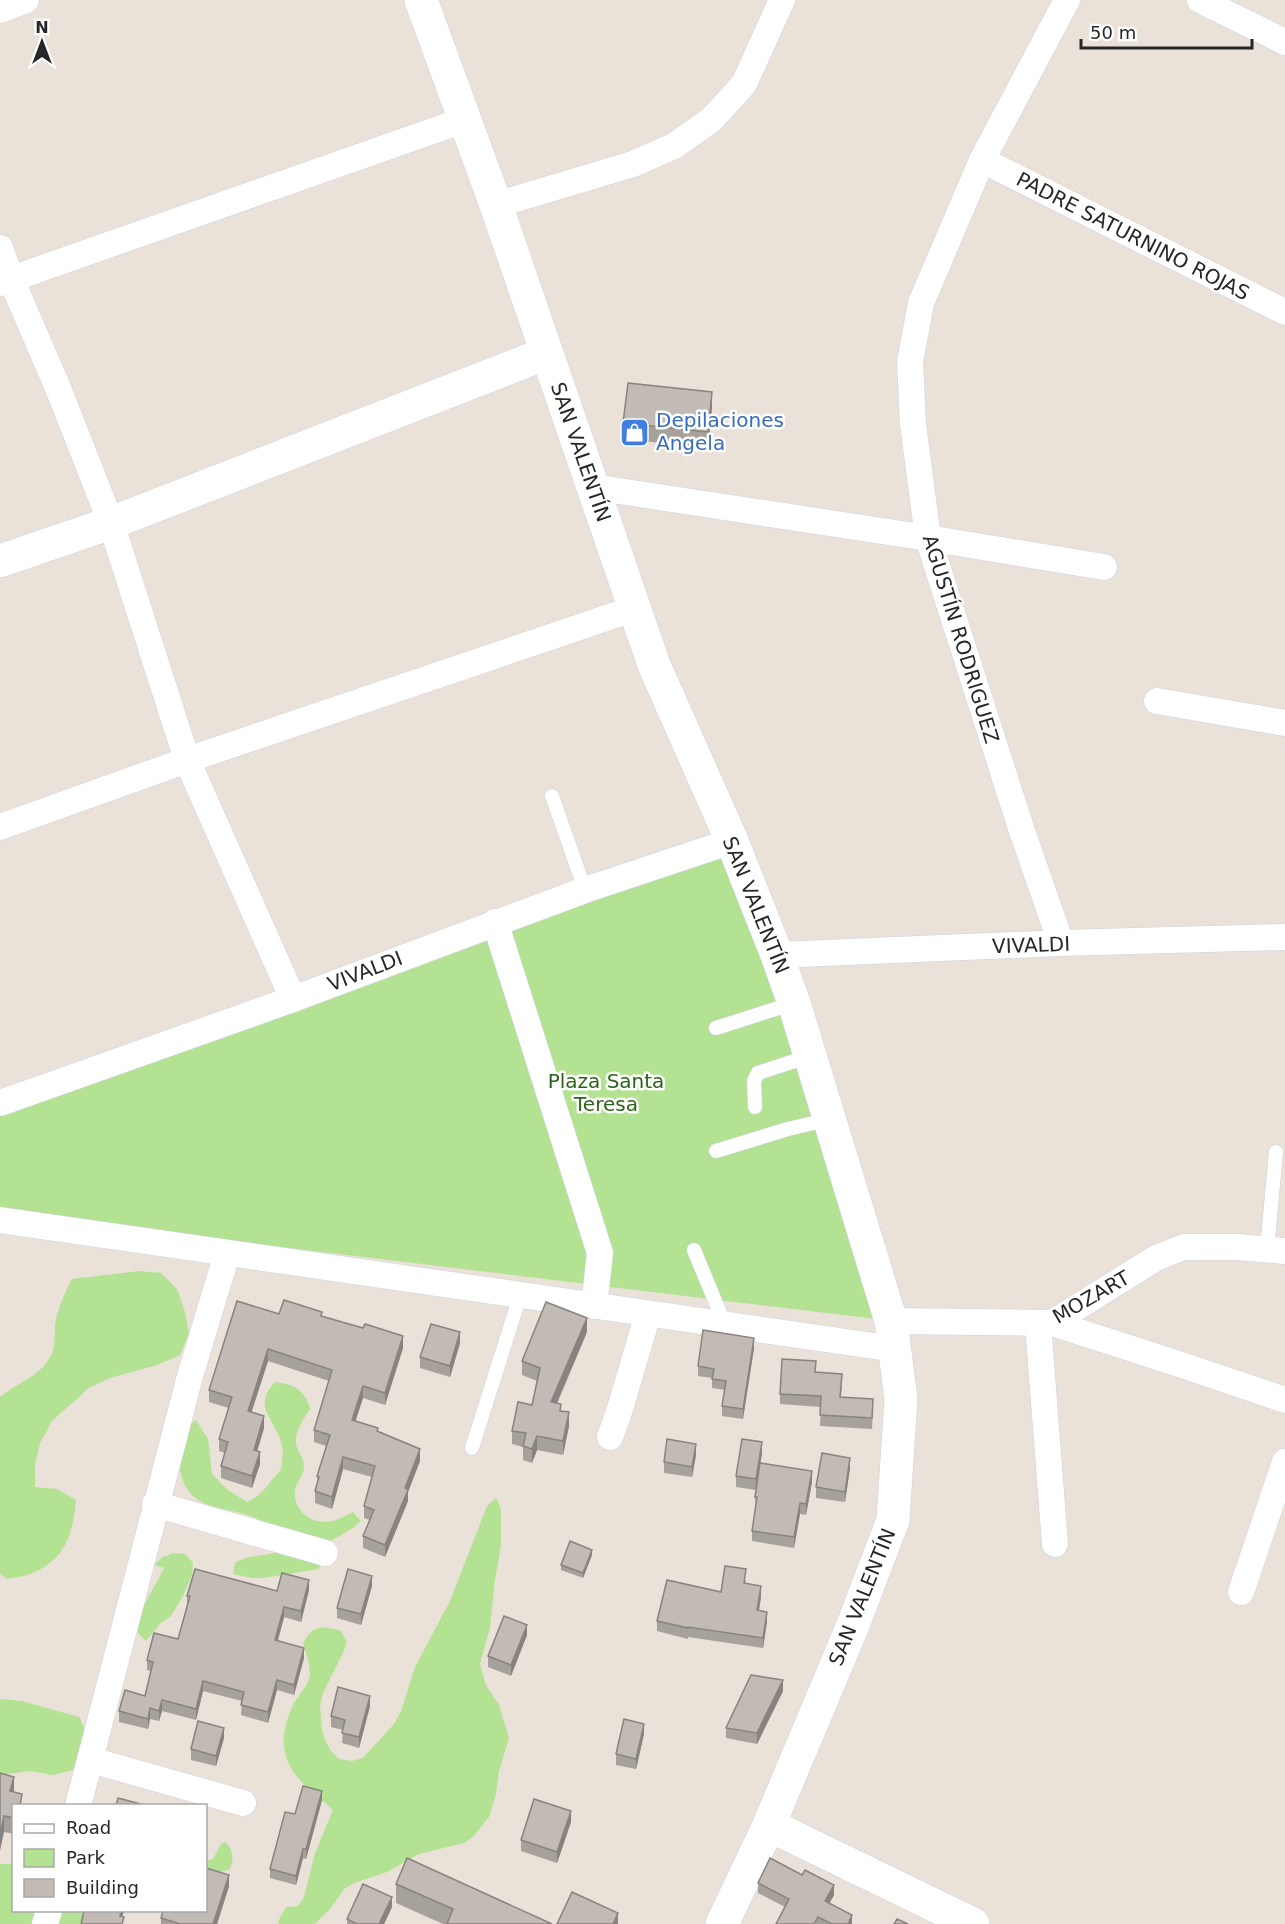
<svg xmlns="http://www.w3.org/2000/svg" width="1285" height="1924" font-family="'DejaVu Sans',sans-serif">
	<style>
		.green { fill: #b3e392 }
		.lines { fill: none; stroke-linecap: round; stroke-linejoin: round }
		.service-casing { stroke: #cdd2e1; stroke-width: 15 }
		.minor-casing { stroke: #cdd2e1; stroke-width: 27 }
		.tertiary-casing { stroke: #cdd2e1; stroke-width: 34 }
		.secondary-casing { stroke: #cdd2e1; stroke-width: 34 }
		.service { stroke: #fff; stroke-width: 14 }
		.minor { stroke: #fff; stroke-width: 26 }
		.tertiary { stroke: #fff; stroke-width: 33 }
		.secondary { stroke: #fff; stroke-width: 33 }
		.wall { fill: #a7a19c }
		.shaded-wall { fill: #88837f }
		.building { fill: #c2bbb5; stroke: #88837f; stroke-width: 1.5 }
		.labels { text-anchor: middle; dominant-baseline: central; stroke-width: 5; stroke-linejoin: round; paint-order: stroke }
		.street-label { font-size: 20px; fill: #272727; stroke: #fff }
		.shop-label { font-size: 20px; fill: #366cbe; stroke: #fff; text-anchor: start }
		.park-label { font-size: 20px; fill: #2c6318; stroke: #fff }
	</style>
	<rect width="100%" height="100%" fill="#eae1d8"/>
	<g class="green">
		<polygon points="722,845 893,1321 0,1213 0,1113"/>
		<path d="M 139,1271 L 161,1273 L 177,1289 L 185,1312 L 189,1334 L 180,1355 L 157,1365 L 110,1378 L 89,1388 L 52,1421 L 40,1443 L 35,1465 L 35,1487 L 57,1489 L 76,1500 C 73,1534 66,1559 31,1574 C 24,1577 15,1577 7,1579 L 0,1574 L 0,1397 C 13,1386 30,1380 43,1367 C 60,1348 52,1339 56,1319 C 60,1304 65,1292 72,1279 Z"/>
		<path d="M 275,1382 C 294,1384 305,1390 310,1409 C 304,1419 295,1430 296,1443 C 297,1450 303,1457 304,1465 C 305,1475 296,1482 295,1491 C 293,1511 312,1525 332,1521 C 339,1520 346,1515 353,1512 L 361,1521 L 353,1528 L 322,1546 L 322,1558 L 319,1569 L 264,1578 L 252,1578 L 233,1574 L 235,1563 C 251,1553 263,1558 280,1551 L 274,1528 C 264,1522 255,1517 244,1514 C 217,1506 189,1508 181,1474 C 177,1460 183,1442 185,1428 L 196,1420 L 208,1439 L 212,1474 L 228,1490 L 247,1502 C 259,1497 264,1490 272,1480 C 274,1477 279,1473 281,1469 C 282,1466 282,1459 283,1455 C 283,1422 248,1411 275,1382 Z"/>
		<path d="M 496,1498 L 501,1509 L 501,1545 L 495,1580 L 490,1628 L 480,1664 L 486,1685 L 499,1705 L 509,1738 L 499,1771 L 496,1794 L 489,1817 L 474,1836 L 464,1843 L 419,1854 L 387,1872 L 354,1883 L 344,1889 L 331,1908 L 315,1924 L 278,1924 L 280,1917 L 286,1907 L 298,1906 L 304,1897 L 315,1853 L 333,1810 C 329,1807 327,1804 323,1801 C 288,1773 273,1752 292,1707 C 297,1696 309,1686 310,1675 C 310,1664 306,1653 303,1643 C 312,1625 323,1625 341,1631 L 347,1642 L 343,1653 L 323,1693 L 320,1706 L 322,1729 L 325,1740 L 331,1751 L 339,1759 L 352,1761 L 363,1758 L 394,1724 L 401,1711 L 415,1667 L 450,1601 L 487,1506 Z"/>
		<path d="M 173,1553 L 185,1554 L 193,1563 L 192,1575 L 183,1596 L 171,1616 L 161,1623 L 146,1641 L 138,1633 C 138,1608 154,1590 164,1568 L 154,1565 L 163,1557 Z"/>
		<path d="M 0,1699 L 22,1701 L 79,1717 C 91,1738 84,1748 77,1769 L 53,1775 L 29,1771 L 0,1775 Z"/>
		<path d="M 226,1842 C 233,1850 235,1861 229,1870 L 218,1872 L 206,1869 L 206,1861 L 213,1859 L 221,1844 Z"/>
		<polygon points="0,1864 13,1864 14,1910 85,1911 85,1917 80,1924 0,1924"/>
	</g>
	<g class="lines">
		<defs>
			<g id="service">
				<polyline points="552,796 585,890"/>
				<polyline points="716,1028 794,1003"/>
				<polyline points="755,1107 754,1081 758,1073 810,1056"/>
				<polyline points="716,1151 788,1129 830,1119"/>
				<polyline points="1267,1249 1276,1152"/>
				<polyline points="694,1250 725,1325"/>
				<polyline points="472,1448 520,1296"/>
			</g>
			<g id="minor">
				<polyline points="1200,0 1285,42"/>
				<polyline points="0,10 26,0"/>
				<polyline points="982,160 1285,312"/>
				<polyline points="496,205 633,164 674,146 711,120 744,84 782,0"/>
				<polyline points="0,248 11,279 58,388 111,523 187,760 293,999"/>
				<polyline points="0,283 464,120"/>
				<polyline points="593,487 928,538 1104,567"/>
				<polyline points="1157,701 1285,723"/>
				<polyline points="0,827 187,760 636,608"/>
				<polyline points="495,922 600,1253 594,1306"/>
				<polyline points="1061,943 1021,828 928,538 913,424 910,362 921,303 982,160 1067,0"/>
				<polyline points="777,955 1061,943 1285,937"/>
				<polyline points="0,1103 293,999 585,890 732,841"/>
				<polyline points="0,1220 895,1349"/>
				<polyline points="891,1321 1052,1323 1156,1258 1184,1247 1237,1247 1285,1251"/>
				<polyline points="1052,1323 1182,1365 1285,1400"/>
				<polyline points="1038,1324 1055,1544"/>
				<polyline points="610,1437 619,1412 648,1314"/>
				<polyline points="155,1504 325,1553"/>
				<polyline points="1241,1592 1285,1462"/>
				<polyline points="91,1760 243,1803"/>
				<polyline points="78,1806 190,1376 227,1254"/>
				<polyline points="45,1924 49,1910"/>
			</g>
			<g id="tertiary">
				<polyline points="0,561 111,523 547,353"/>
				<polyline points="769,1825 973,1924"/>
			</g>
			<polyline id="secondary" points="421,0 496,205 654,665 732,841 777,955 794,1003 891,1321 901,1399 893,1520 853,1625 769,1825 722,1924"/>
		</defs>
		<use href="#service" class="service-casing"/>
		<use href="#minor" class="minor-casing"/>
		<use href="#tertiary" class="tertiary-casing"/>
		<use href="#secondary" class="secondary-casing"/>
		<use href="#service" class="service"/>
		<use href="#minor" class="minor"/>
		<use href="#tertiary" class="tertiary"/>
		<use href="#secondary" class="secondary"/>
	</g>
	<g class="wall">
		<polygon points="712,408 708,448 623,439 623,423"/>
		<polygon points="279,1314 322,1316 403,1348 385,1405 363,1398 355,1421 378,1432 420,1461 408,1492 408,1501 385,1557 363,1548 363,1536 370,1520 364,1518 364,1506 372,1477 343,1469 332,1509 315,1503 315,1491 317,1485 317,1476 326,1446 314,1442 314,1430 329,1381 268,1361 251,1412 264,1428 257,1451 260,1464 252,1488 221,1478 221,1466 225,1453 219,1451 219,1439 229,1408 209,1402 209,1390"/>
		<polygon points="587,1332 557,1404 569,1426 563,1455 537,1450 532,1463 523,1460 523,1447 512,1444 512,1431 532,1405 537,1381 522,1375 522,1361"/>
		<polygon points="460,1343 450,1377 420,1368 420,1357"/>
		<polygon points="754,1348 743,1419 722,1416 722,1406 725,1390 712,1388 712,1378 698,1376 698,1366"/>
		<polygon points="816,1372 842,1385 841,1397 873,1410 872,1429 820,1426 821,1407 780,1404 780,1394"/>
		<polygon points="762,1453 760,1463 812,1482 806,1515 800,1514 794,1548 752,1541 752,1531 756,1507 755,1497 756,1490 736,1487 736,1476"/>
		<polygon points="696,1455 692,1477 664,1473 664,1462"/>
		<polygon points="850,1468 845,1502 816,1498 816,1487"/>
		<polygon points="592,1555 583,1578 561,1570 561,1565"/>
		<polygon points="746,1580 745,1584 761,1597 759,1611 767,1622 763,1648 688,1637 688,1639 657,1631 657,1621"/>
		<polygon points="372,1586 361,1625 337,1618 337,1608"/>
		<polygon points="309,1590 301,1622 284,1617 278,1641 304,1658 294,1695 277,1690 268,1723 241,1715 242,1701 203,1691 196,1720 162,1711 159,1721 150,1719 148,1729 119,1722 119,1711 145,1696 151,1671 147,1670 147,1660 178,1639 187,1605 187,1596"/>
		<polygon points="527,1635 511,1676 488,1667 488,1656"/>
		<polygon points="783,1691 757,1744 726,1738 726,1728"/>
		<polygon points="370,1706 359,1748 342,1743 343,1730 331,1727 331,1716"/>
		<polygon points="644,1734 636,1769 616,1765 616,1754"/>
		<polygon points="224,1738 216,1766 191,1760 191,1749"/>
		<polygon points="0,1773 22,1806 14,1806 14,1834 4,1832"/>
		<polygon points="322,1800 306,1859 303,1858 296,1885 270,1878 270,1869 295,1814"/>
		<polygon points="571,1822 557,1863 521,1851 521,1840"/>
		<polygon points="758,1883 834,1895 829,1904 852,1924 776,1924 785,1907 758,1893"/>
		<polygon points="396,1884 552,1924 443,1924 396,1903"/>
		<polygon points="229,1886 217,1924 161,1924 161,1918"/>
		<polygon points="392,1907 384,1924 347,1924 347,1919"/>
	</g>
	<g class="shaded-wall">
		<polygon points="712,392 712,408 708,448 708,432"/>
		<polygon points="587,1318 587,1332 551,1416 551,1402"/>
		<polygon points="460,1332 460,1343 450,1377 450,1366"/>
		<polygon points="403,1336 403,1348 385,1405 385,1393"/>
		<polygon points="754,1338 754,1348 743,1419 743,1409"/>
		<polygon points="268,1349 268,1361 248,1423 248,1411"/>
		<polygon points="363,1386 363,1398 352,1432 352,1420"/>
		<polygon points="569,1412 569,1426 563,1455 563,1441"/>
		<polygon points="264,1416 264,1428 254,1462 254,1450"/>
		<polygon points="537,1436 537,1450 532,1463 532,1449"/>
		<polygon points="762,1442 762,1453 756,1490 756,1479"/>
		<polygon points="696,1444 696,1455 692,1477 692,1467"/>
		<polygon points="420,1449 420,1461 408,1492 408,1501 385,1557 385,1545 405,1488"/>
		<polygon points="260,1452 260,1464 252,1488 252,1476"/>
		<polygon points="343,1457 343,1469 332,1509 332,1497"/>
		<polygon points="850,1458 850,1468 845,1502 845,1492"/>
		<polygon points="812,1471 812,1482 806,1515 806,1504"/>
		<polygon points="800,1503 800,1514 794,1548 794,1537"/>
		<polygon points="592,1550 592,1555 583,1578 583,1573"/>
		<polygon points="372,1576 372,1586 361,1625 361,1614"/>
		<polygon points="309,1580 309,1590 301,1622 301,1611"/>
		<polygon points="761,1586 761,1597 757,1621 757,1610"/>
		<polygon points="284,1607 284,1617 275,1650 275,1640"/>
		<polygon points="767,1612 767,1622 763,1648 763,1638"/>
		<polygon points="527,1625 527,1635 511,1676 511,1665"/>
		<polygon points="304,1648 304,1658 294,1695 294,1685"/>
		<polygon points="277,1680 277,1690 268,1723 268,1712"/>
		<polygon points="783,1680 783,1691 757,1744 757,1733"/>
		<polygon points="203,1681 203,1691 196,1720 196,1709"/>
		<polygon points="370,1696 370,1706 359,1748 359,1737"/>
		<polygon points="162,1700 162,1711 159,1721 159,1711"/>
		<polygon points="150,1708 150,1719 148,1729 148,1719"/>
		<polygon points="644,1724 644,1734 636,1769 636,1759"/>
		<polygon points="224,1728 224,1738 216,1766 216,1756"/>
		<polygon points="14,1777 14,1792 10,1791"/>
		<polygon points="322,1791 322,1800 306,1859 306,1849"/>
		<polygon points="571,1811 571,1822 557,1863 557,1852"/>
		<polygon points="4,1816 4,1832 0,1851 0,1835"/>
		<polygon points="303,1849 303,1858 296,1885 296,1876"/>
		<polygon points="229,1875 229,1886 217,1924 213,1924"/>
		<polygon points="834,1885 834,1895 825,1911 825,1901"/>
		<polygon points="392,1897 392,1907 384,1924 379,1924"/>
		<polygon points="121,1911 124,1911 120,1924 120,1916"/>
		<polygon points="618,1913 618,1924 613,1924"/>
		<polygon points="852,1915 852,1924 848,1924"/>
	</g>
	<g class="building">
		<polygon points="628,383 712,392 708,432 623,423"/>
		<polygon points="284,1300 322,1312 321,1316 363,1328 365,1324 403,1336 385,1393 363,1386 352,1420 378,1428 377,1431 420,1449 405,1488 408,1490 385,1545 363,1536 374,1510 364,1506 375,1466 343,1457 332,1497 315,1491 319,1477 317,1476 330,1435 314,1430 332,1370 268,1349 248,1411 264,1416 254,1450 260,1452 252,1476 221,1466 228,1442 219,1439 232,1397 209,1390 237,1301 279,1314"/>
		<polygon points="546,1302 587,1318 551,1402 561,1404 560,1411 569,1412 563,1441 537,1436 532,1449 523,1446 526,1433 512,1431 518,1402 532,1405 540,1368 522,1361"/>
		<polygon points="431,1324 460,1332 450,1366 420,1357"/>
		<polygon points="703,1330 754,1338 743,1409 722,1406 726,1381 712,1379 714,1369 698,1366"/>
		<polygon points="782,1359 816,1361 815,1372 842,1374 840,1397 873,1399 872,1418 820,1415 821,1396 780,1394"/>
		<polygon points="667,1439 696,1444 692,1467 664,1462"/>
		<polygon points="742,1439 762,1442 756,1479 736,1476"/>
		<polygon points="822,1453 850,1458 845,1492 816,1487"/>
		<polygon points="760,1463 812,1471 806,1504 800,1503 794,1537 752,1531 757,1497 755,1497"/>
		<polygon points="570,1541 592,1550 583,1573 561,1565"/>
		<polygon points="725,1566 746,1569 744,1583 761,1586 757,1610 767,1612 763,1638 688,1627 688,1628 657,1621 667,1580 721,1592"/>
		<polygon points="195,1569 277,1591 282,1573 309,1580 301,1611 284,1607 275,1640 304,1648 294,1685 277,1680 268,1712 241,1705 244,1692 203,1681 196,1709 162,1700 159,1711 150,1708 148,1719 119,1711 125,1690 145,1696 153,1662 147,1660 154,1633 178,1639 190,1596 187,1596"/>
		<polygon points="348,1569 372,1576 361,1614 337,1608"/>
		<polygon points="504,1616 527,1625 511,1665 488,1656"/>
		<polygon points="751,1675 783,1680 757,1733 726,1728"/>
		<polygon points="338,1687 370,1696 359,1737 342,1733 345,1720 331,1716"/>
		<polygon points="624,1719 644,1724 636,1759 616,1754"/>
		<polygon points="198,1721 224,1728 216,1756 191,1749"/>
		<polygon points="0,1773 14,1777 10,1791 22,1794 20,1806 14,1806 14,1818 4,1816 0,1835"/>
		<polygon points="303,1786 322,1791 306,1849 303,1849 296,1876 270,1869 285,1812 295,1814"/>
		<polygon points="118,1798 148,1806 116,1806"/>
		<polygon points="534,1799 571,1811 557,1852 521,1840"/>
		<polygon points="407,1858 552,1924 447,1924 453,1909 396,1884"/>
		<polygon points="770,1858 802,1875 805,1870 834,1885 825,1901 852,1915 848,1924 832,1924 818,1917 814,1924 776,1924 789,1899 758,1883"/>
		<polygon points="206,1868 229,1875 213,1924 180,1924 161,1918 163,1911 206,1911"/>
		<polygon points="363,1884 392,1897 379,1924 357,1924 347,1919"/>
		<polygon points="572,1892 618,1913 613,1924 557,1924"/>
		<polygon points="84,1911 121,1911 120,1916 124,1917 122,1924 81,1924"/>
		<polygon points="897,1919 908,1924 894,1924"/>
	</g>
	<defs>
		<symbol id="shop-square" viewBox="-11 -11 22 22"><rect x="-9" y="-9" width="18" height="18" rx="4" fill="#3f7fe0" stroke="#fff"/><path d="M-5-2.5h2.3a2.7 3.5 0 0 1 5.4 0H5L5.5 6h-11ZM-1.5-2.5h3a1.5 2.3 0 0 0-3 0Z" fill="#fff"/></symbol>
	</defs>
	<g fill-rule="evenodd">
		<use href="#shop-square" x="618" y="416" width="33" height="33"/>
	</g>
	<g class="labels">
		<g class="street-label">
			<text transform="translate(1133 236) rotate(27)">PADRE SATURNINO ROJAS</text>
			<text transform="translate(581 452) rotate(71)">SAN VALENTÍN</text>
			<text transform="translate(961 639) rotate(73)">AGUSTÍN RODRIGUEZ</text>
			<text transform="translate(756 905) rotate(68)">SAN VALENTÍN</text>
			<text transform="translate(1031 945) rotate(-2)">VIVALDI</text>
			<text transform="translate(365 971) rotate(-21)">VIVALDI</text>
			<text transform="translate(1091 1297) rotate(-30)">MOZART</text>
			<text transform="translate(862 1597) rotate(-68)">SAN VALENTÍN</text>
		</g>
		<g class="shop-label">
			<text x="656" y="420">Depilaciones<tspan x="656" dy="23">Angela</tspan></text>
		</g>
		<g class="park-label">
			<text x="606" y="1081">Plaza Santa<tspan x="606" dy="23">Teresa</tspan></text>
		</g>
	</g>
	<rect x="12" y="1804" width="195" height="108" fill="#ffffff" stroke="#a9a9a9" stroke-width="1.5"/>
	<rect x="24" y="1824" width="30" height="9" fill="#ffffff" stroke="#a9a9a9" stroke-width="1.5"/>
	<text x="66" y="1834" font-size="18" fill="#272727">Road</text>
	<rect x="24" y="1849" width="30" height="18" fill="#b3e392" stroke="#a9a9a9" stroke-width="1.5"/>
	<text x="66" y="1864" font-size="18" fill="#272727">Park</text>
	<rect x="24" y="1879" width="30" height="18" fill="#c2bbb5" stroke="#a9a9a9" stroke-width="1.5"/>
	<text x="66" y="1894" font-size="18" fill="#272727">Building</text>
	<g transform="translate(42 42)" stroke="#ffffff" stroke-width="4.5" paint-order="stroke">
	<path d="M0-4.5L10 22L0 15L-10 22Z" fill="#272727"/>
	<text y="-9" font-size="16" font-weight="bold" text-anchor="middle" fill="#272727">N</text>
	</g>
	<path d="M1081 39v9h171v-9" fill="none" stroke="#272727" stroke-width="3"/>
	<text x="1090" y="39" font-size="18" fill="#272727" stroke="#ffffff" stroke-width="4.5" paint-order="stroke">50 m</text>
</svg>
